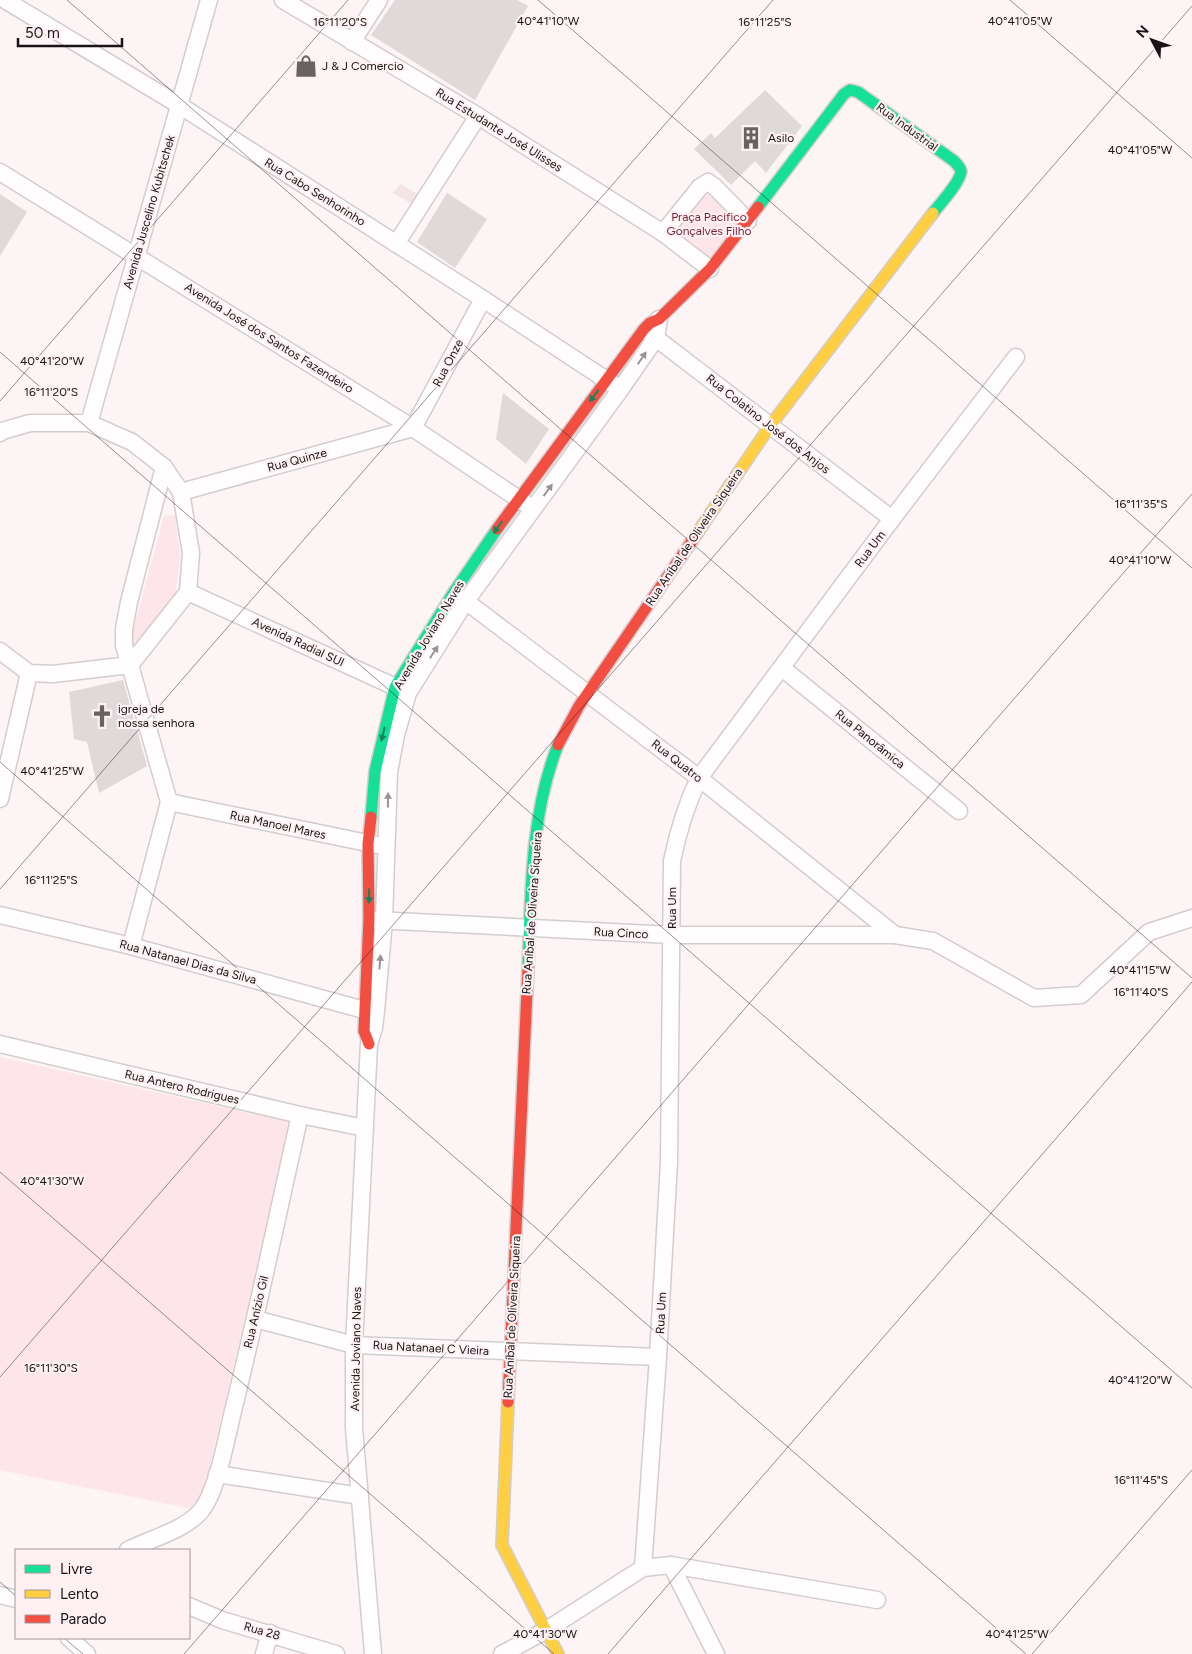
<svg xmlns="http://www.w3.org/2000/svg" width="1192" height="1654" font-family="Figtree,sans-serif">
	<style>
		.built { fill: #f4e4e7 }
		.green { fill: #fee5e9 }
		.building { fill: #dfd9da }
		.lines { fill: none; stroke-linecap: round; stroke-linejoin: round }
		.street-casing { stroke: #d3cdce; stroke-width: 19 }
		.fast-casing { stroke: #d3cdce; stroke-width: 14 }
		.slow-casing { stroke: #d3cdce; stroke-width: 14 }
		.jam-casing { stroke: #d3cdce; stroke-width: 14 }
		.street { stroke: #fffdfe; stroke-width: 16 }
		.fast { stroke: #16e098; stroke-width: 11 }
		.slow { stroke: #ffcf43; stroke-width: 11 }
		.jam { stroke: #f24e42; stroke-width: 11 }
		.oneway { fill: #979495 }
		.oneway2 { fill: #17845d }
		.ticks { fill: none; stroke: #181314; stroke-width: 1; stroke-opacity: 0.45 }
		.labels { text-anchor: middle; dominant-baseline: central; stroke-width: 4.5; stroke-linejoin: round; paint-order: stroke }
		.poi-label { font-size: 12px; fill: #181314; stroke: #fff1f3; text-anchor: start }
		.street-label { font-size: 12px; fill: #181314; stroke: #fff1f3 }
		.park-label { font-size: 12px; fill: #701f39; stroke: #fff1f3 }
		.ticks-label { font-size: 12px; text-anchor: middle; fill: #181314; stroke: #fff1f3; stroke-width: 4.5; stroke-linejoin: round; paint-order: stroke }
	</style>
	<rect width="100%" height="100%" fill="#fcf4f5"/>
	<polygon class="built" points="400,184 418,194 412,204 393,193"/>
	<g class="green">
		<polygon points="707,188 744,223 711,258 674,228"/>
		<polygon points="175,515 180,556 175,597 133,647 129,646 164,516"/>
		<polygon points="0,1057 292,1123 199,1510 0,1470"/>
	</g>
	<g class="building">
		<polygon points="395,0 517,0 528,6 475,100 371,35"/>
		<polygon points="765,90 802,126 766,173 755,161 731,185 694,149 711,133 715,138"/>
		<polygon points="447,193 487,219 455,268 417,242"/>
		<polygon points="0,194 27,212 0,256"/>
		<polygon points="503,393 549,429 526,464 496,439"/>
		<polygon points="123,680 147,766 99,793 87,742 74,739 69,692"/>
	</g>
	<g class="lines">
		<defs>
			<g id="street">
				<polyline points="5,0 179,105 483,299 614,385"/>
				<polyline points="283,0 478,116 663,233 710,269"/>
				<polyline points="352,42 379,0"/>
				<polyline points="0,172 413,428 526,504"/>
				<polyline points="663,233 700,187 708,182 715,187 748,221"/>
				<polyline points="396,244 478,116"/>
				<polyline points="648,332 892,519"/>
				<polyline points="89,423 209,0"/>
				<polyline points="0,433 2,431 30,423 89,423 132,442 164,467 129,602 124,629 124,646 130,665 53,674 29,673 0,651"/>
				<polyline points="181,492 413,428 483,299"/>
				<polyline points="188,592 404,691"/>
				<polyline points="459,596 699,778 895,935"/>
				<polyline points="782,668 959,811"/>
				<polyline points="0,799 29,673"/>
				<polyline points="169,802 377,845"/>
				<polyline points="0,915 131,946 364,1010 374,1011"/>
				<polyline points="375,920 672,935 895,935 933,941 1034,998 1081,995 1149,932 1192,918"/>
				<polyline points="131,946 169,802 130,665 188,592 191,553 181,492 164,467"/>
				<polyline points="0,1044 300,1115 365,1128"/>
				<polyline points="255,1319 354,1345 658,1357"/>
				<polyline points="217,1474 360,1496"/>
				<path d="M 128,1550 C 150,1539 185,1530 201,1511 C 218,1490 227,1434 234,1407 C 258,1310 278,1212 300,1115"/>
				<polyline points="671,1565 716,1654"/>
				<path d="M 643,1568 L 658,1357 L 669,1162 L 672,861 C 678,832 686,805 699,778 L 892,519 L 1016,357"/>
				<polyline points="0,1595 16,1599"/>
				<polyline points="189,1606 222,1620 336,1654"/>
				<polyline points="69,1638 87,1654"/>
				<polyline points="264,1654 270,1633"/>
				<polyline points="373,1654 354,1428 354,1345 369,1044 374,1028 376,1011 384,921 389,772 396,735 408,693 466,601 620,390 656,338 659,319"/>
				<polyline points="502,1654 545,1631 643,1568 671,1565 877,1600"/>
			</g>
			<g id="fast">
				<path d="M 758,207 L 844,94 L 850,90 L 858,92 L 954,161 C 957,164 960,167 961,171 C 961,181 940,204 933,213"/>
				<polyline points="371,817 375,771 395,687 454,592 497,529"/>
				<path d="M 528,969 C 531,894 530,815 558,745"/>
			</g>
			<g id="slow">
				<polyline points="698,532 770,426 933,213"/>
				<polyline points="508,1402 502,1545 558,1654"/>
			</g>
			<g id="jam">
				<polyline points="497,529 644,329 650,323 659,319 710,269 758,207"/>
				<polyline points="558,745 579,706 698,532"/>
				<polyline points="369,1044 364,1031 369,919 368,844 371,817"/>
				<polyline points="508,1402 528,969"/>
			</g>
		</defs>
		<use href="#street" class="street-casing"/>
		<use href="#fast" class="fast-casing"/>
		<use href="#slow" class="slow-casing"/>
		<use href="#jam" class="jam-casing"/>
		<use href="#street" class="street"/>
		<use href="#fast" class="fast"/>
		<use href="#slow" class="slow"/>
		<use href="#jam" class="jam"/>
	</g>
	<defs><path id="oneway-solid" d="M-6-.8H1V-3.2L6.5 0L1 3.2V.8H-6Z" transform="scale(1.25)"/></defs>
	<g class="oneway">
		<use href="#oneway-solid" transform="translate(642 358) rotate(-56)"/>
		<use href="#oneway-solid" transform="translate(548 490) rotate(-54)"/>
		<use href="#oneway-solid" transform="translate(434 652) rotate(-57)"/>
		<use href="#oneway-solid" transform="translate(388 800) rotate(-89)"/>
		<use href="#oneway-solid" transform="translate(380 962) rotate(-85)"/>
	</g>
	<g class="oneway2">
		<use href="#oneway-solid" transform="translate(594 396) rotate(126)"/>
		<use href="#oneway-solid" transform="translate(498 527) rotate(125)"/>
		<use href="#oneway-solid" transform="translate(383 734) rotate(104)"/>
		<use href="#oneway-solid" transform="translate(369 896) rotate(90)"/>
	</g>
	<path class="ticks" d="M 67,0 L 1192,978M 538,0 L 1192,568M 1010,0 L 1192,158M 0,352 L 1192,1388M 0,401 L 348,0M 0,762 L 1026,1654M 0,889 L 773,0M 0,1172 L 554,1654M 0,1377 L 1192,6M 0,1582 L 16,1596M 64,1638 L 83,1654M 184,1654 L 1192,494M 608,1654 L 1192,982M 1032,1654 L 1192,1470"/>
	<defs>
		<symbol id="shop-bare" viewBox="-9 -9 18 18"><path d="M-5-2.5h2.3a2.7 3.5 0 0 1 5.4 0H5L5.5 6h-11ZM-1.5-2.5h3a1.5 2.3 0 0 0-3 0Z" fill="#686263" stroke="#fff1f3" stroke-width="2.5" paint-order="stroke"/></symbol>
		<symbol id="building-bare" viewBox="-9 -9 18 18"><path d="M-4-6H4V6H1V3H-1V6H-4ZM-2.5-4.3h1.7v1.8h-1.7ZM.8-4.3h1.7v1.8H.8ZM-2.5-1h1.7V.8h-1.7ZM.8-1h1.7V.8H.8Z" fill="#686263" stroke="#fff1f3" stroke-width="2.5" paint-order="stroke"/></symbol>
		<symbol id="church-bare" viewBox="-9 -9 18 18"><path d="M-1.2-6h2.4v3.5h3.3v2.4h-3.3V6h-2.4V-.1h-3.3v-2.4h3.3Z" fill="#686263" stroke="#fff1f3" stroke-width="2.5" paint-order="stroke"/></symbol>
	</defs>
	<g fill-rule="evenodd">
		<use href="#shop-bare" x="290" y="50" width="32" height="32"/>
		<use href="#building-bare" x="735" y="122" width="32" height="32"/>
		<use href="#church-bare" x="86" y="700" width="32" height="32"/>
	</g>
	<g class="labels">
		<g class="poi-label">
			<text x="322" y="66">J &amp; J Comercio</text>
			<text x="768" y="138">Asilo</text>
			<text x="118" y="709">igreja de<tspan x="118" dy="14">nossa senhora</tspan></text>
		</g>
		<g class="street-label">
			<text transform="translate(907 127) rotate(36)">Rua Industrial</text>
			<text transform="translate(499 130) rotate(32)">Rua Estudante José Ulisses</text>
			<text transform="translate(315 192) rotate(32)">Rua Cabo Senhorinho</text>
			<text transform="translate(149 212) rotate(-74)">Avenida Juscelino Kubitschek</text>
			<text transform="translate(269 338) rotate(32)">Avenida José dos Santos Fazendeiro</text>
			<text transform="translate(448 363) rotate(-62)">Rua Onze</text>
			<text transform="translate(768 424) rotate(38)">Rua Colatino José dos Anjos</text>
			<text transform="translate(297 460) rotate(-15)">Rua Quinze</text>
			<text transform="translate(694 537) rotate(-56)">Rua Aníbal de Oliveira Siqueira</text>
			<text transform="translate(870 549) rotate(-53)">Rua Um</text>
			<text transform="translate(429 635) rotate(-59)">Avenida Joviano Naves</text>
			<text transform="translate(298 642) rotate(25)">Avenida Radial SUl</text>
			<text transform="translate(870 739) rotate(39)">Rua Panorâmica</text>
			<text transform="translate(677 761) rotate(38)">Rua Quatro</text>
			<text transform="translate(278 825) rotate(12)">Rua Manoel Mares</text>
			<text transform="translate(672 908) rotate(-90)">Rua Um</text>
			<text transform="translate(532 913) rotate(-86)">Rua Aníbal de Oliveira Siqueira</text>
			<text transform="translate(621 933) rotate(3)">Rua Cinco</text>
			<text transform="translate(188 962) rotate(15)">Rua Natanael Dias da Silva</text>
			<text transform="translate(182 1087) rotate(13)">Rua Antero Rodrigues</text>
			<text transform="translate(256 1312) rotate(-77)">Rua Anízio Gil</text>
			<text transform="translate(661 1313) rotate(-87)">Rua Um</text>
			<text transform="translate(512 1317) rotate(-87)">Rua Aníbal de Oliveira Siqueira</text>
			<text transform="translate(431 1348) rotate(3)">Rua Natanael C Vieira</text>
			<text transform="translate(356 1349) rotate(-89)">Avenida Joviano Naves</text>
			<text transform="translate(262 1631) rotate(16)">Rua 28</text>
		</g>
		<g class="park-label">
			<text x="709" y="217">Praça Pacifico<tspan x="709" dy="14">Gonçalves Filho</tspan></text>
		</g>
	</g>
	<g class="ticks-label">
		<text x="1020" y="25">40°41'05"W</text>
		<text x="548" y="25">40°41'10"W</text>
		<text x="340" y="26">16°11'20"S</text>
		<text x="765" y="26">16°11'25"S</text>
		<text x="1140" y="154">40°41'05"W</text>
		<text x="52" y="365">40°41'20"W</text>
		<text x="51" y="396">16°11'20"S</text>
		<text x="1141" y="508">16°11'35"S</text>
		<text x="1140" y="564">40°41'10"W</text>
		<text x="52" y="775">40°41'25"W</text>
		<text x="51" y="884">16°11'25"S</text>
		<text x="1140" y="974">40°41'15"W</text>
		<text x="1141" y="996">16°11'40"S</text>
		<text x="52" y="1185">40°41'30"W</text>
		<text x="51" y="1372">16°11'30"S</text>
		<text x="1140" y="1384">40°41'20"W</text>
		<text x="1141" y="1484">16°11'45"S</text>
		<text x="545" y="1638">40°41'30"W</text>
		<text x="1017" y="1638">40°41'25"W</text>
	</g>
	<rect x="15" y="1549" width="175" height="90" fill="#fff1f3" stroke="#a3989a"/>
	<rect x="25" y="1565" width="25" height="8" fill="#16e098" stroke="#a3989a"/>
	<text x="60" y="1574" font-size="15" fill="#181314">Livre</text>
	<rect x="25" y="1590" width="25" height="8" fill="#ffcf43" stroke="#a3989a"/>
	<text x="60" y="1599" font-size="15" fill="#181314">Lento</text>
	<rect x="25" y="1615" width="25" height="8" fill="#f24e42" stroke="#a3989a"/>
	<text x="60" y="1624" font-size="15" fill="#181314">Parado</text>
	<g transform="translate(1152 40) rotate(311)" stroke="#fff1f3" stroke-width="4" paint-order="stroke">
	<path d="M0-4L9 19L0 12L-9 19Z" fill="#181314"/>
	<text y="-8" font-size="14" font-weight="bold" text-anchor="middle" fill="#181314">N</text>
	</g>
	<path d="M18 38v8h104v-8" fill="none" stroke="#181314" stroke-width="2.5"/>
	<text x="25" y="38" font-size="15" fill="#181314" stroke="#fff1f3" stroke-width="4" paint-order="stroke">50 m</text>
</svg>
